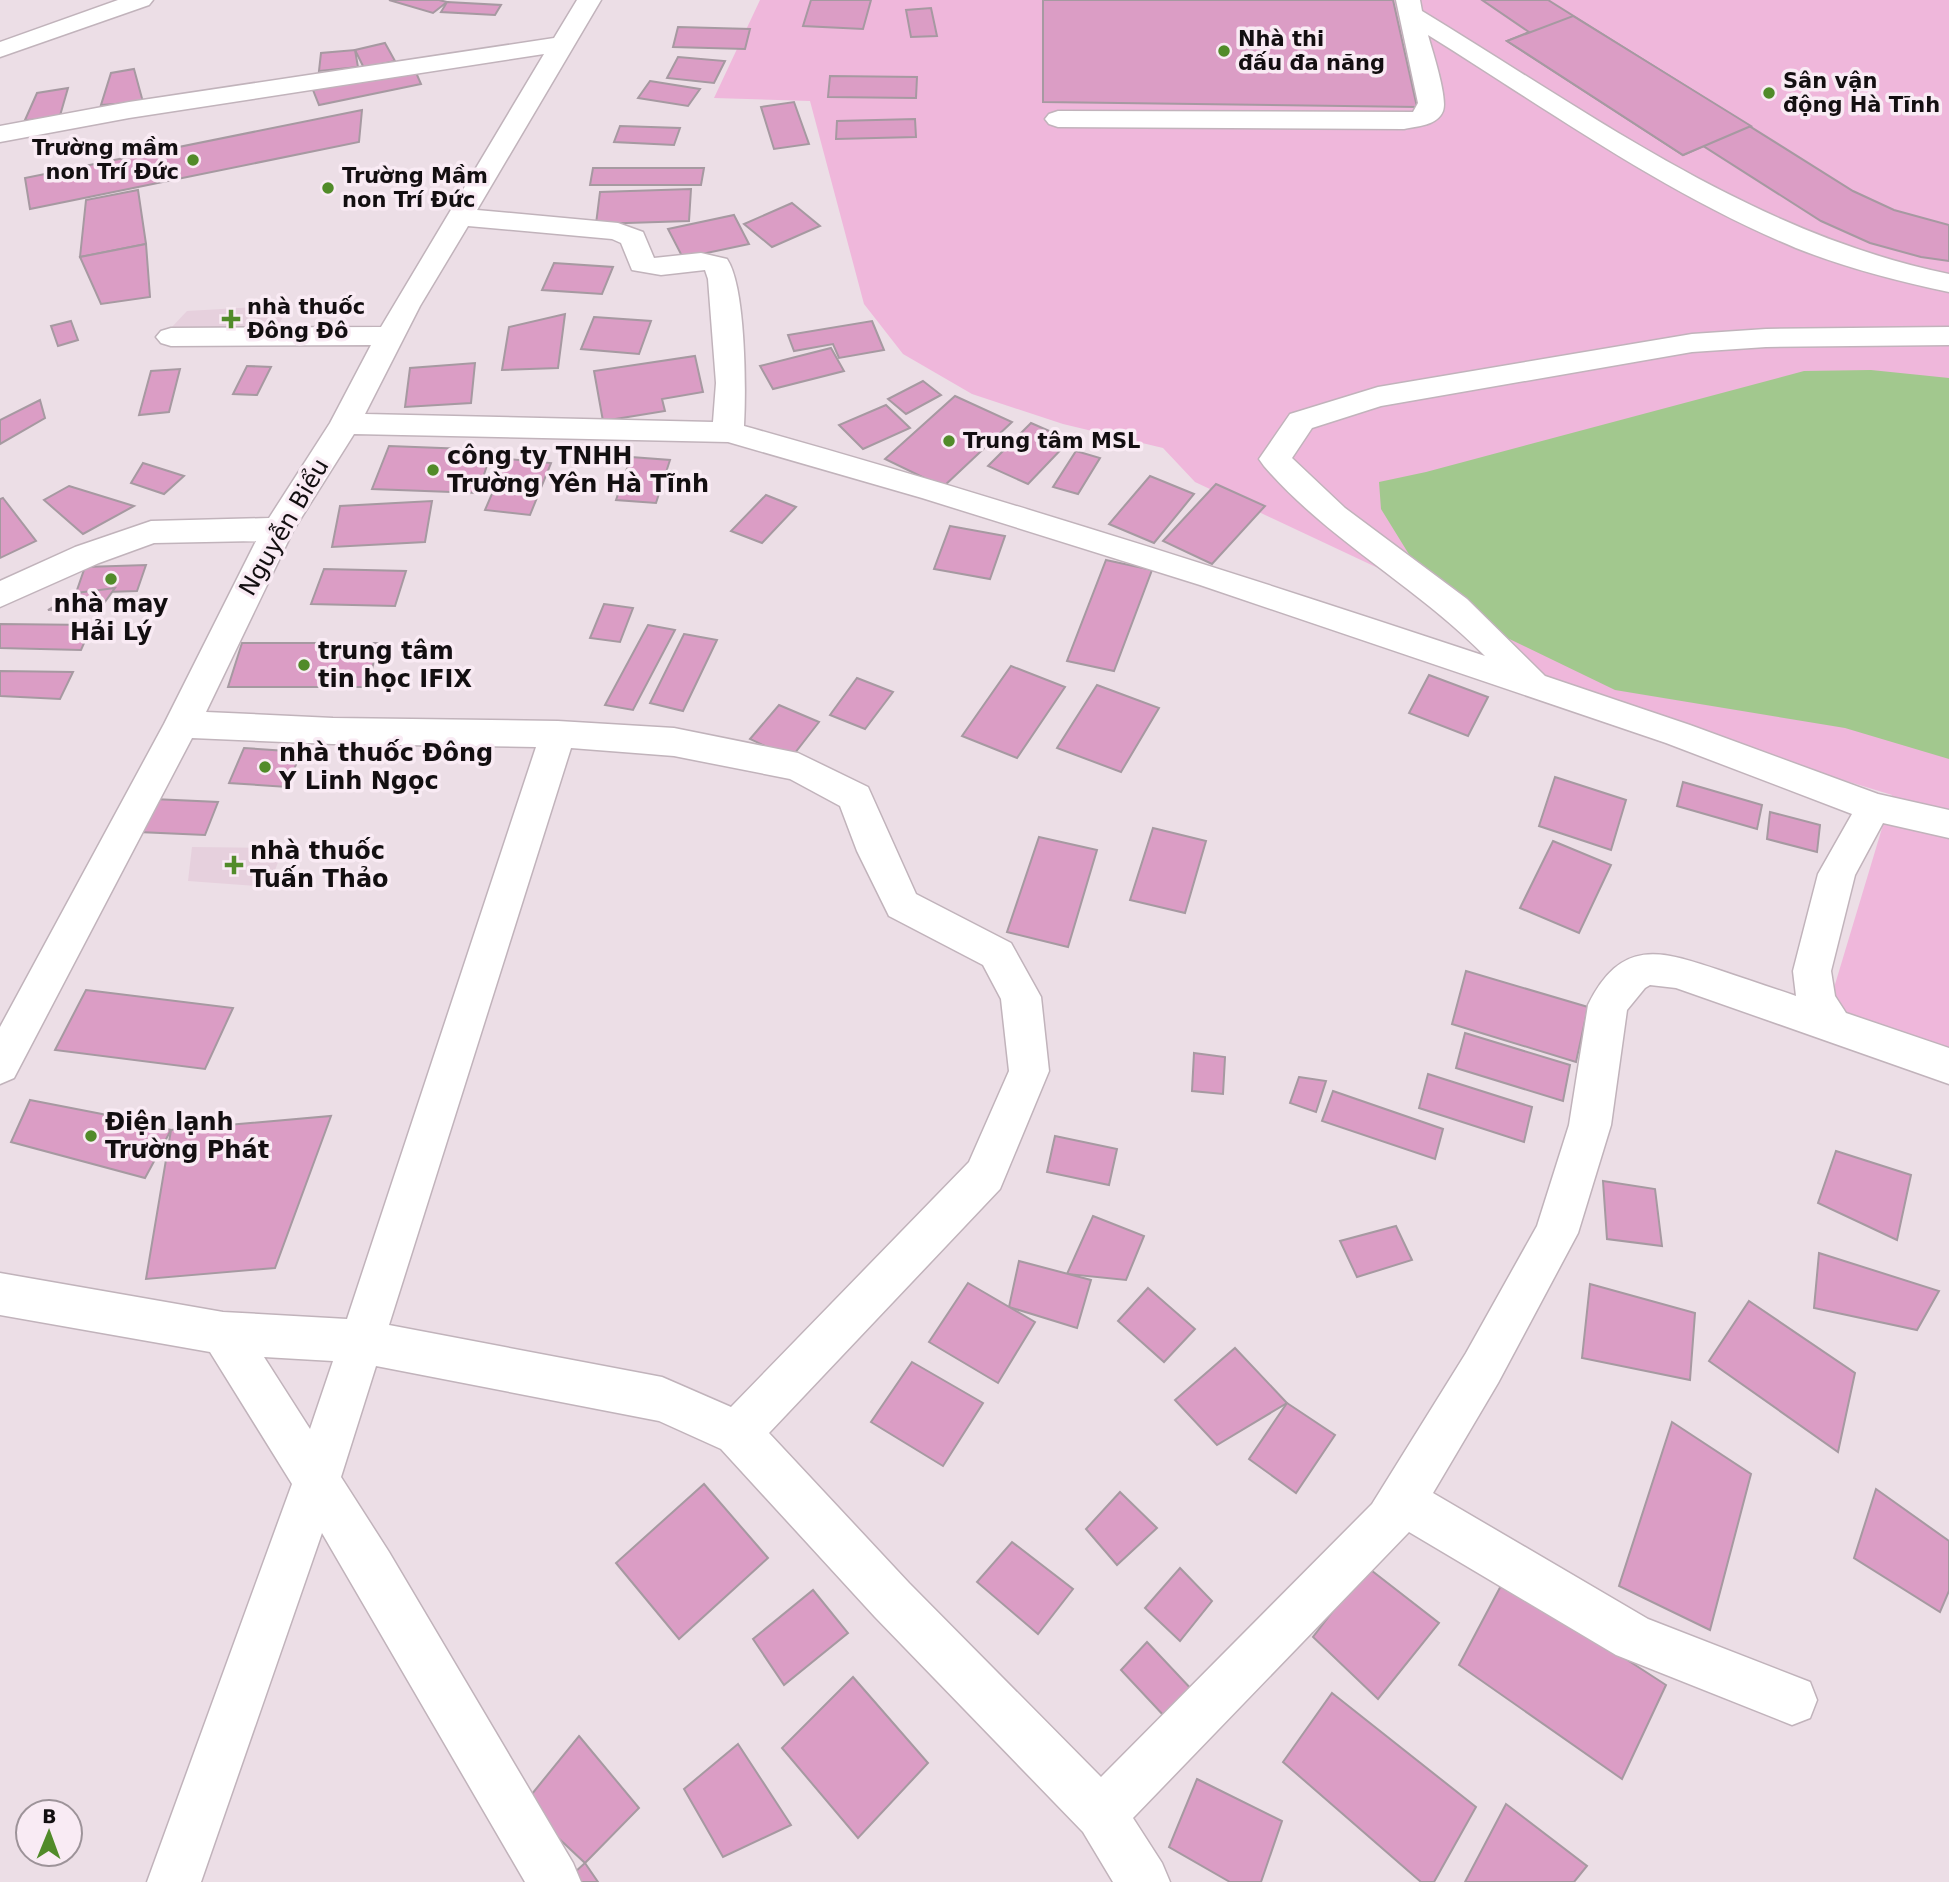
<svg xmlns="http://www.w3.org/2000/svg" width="1949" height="1882" font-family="'DejaVu Sans',sans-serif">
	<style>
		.built { fill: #e6d0dd }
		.green { fill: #efb7db }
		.water { fill: #a2c88e }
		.building { fill: #db9dc5; stroke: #a699a1; stroke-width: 2 }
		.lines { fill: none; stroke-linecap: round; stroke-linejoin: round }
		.minor-casing { stroke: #c1b3bb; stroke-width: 3 }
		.minor { fill: #fff; fill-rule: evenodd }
		.poi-dot { fill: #518b29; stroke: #f9ebf4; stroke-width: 2.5 }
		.labels { text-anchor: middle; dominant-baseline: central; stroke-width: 7; stroke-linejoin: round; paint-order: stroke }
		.far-poi-label { font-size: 21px; font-weight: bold; fill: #130f11; stroke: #f9ebf4; text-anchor: start }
		.poi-label { font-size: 24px; font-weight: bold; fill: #130f11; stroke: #f9ebf4; text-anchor: start }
		.street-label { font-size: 24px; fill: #130f11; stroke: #f9ebf4 }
	</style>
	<rect width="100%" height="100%" fill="#ecdee6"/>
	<g class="built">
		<polygon points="289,305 277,328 170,329 187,311"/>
		<polygon points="192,847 283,848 269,887 188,881"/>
	</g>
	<polygon class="green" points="760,0 1949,0 1949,1056 1824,1021 1892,795 1568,696 1412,584 1195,482 1163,448 1063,424 972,394 903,354 864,304 810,101 714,98"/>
	<polygon class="water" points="1871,370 1949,378 1949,759 1845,728 1615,690 1497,633 1410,556 1381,509 1379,482 1426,472 1804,371"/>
	<g class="building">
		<polygon points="389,0 439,0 447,2 433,13"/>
		<polygon points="811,0 871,0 863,29 803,26"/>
		<polygon points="1043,0 1393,0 1417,107 1043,102"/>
		<polygon points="1482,0 1548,0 1853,191 1894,210 1949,225 1949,261 1921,257 1870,243 1821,221 1703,146 1683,155 1507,41 1529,32"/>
		<polygon points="447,2 501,5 495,15 441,12"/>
		<polygon points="931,8 937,36 911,37 906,10"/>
		<polygon points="1573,16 1751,126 1683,155 1507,41"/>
		<polygon points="678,27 750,29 745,49 673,47"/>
		<polygon points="385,43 395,61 364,68 355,50"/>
		<polygon points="355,50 358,67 319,71 321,53"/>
		<polygon points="678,57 725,61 714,83 667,78"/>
		<polygon points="414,68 421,84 319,105 313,90"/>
		<polygon points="134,69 143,102 101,105 111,73"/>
		<polygon points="830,76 917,77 916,98 828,97"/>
		<polygon points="650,81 700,89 688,106 638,98"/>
		<polygon points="68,88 59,119 25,120 37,93"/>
		<polygon points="794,102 809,144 774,149 761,107"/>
		<polygon points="362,110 359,142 30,209 25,178"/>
		<polygon points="915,119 916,137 836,139 837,121"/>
		<polygon points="620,126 680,128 674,145 614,142"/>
		<polygon points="593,168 704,168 701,185 590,185"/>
		<polygon points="691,189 689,221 596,224 600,192"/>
		<polygon points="138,190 146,244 80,257 86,200"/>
		<polygon points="792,203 820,226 772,247 744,224"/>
		<polygon points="734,215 749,244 683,258 668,229"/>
		<polygon points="146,244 150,297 101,304 80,257"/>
		<polygon points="554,263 613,267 602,294 542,290"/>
		<polygon points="565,314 558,368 502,370 509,327"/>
		<polygon points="594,317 651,321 639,354 581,349"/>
		<polygon points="71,321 78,340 58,346 51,326"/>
		<polygon points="872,321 884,350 839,358 833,344 794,351 788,335"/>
		<polygon points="831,348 844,371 773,389 760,366"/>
		<polygon points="695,356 703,392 662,399 665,411 603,421 594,371"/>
		<polygon points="475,363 471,403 405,407 410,368"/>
		<polygon points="247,366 271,367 257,395 233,394"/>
		<polygon points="180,369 169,412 139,415 151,371"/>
		<polygon points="923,381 941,395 906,414 888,399"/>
		<polygon points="955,396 1012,422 943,487 885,459"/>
		<polygon points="40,400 45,418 0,444 0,420"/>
		<polygon points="886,405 910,428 863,449 839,425"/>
		<polygon points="1031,423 1070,440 1028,484 988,466"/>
		<polygon points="389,446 492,450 478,493 372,489"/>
		<polygon points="1076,451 1100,458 1078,494 1053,487"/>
		<polygon points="631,457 670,460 656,503 616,500"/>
		<polygon points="507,459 551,463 530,515 485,510"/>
		<polygon points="143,463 184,476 164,494 131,483"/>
		<polygon points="1150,476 1194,494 1154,543 1109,524"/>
		<polygon points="1216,484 1265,506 1212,564 1163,541"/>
		<polygon points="69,486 134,506 83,534 44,500"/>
		<polygon points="766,495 796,507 762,543 731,531"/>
		<polygon points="3,498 36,541 0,558 0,499"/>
		<polygon points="432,501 425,542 332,547 340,506"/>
		<polygon points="950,526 1005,536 990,579 934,569"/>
		<polygon points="1106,560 1152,570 1114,671 1067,661"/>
		<polygon points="146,565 137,591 76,593 85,567"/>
		<polygon points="324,569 406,571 395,606 311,604"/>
		<polygon points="115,588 102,606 48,610 76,593"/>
		<polygon points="604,604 633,608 620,642 590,638"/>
		<polygon points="0,624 92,625 81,650 0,648"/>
		<polygon points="648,625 675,630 633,710 605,705"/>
		<polygon points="684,634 717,640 683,711 650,703"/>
		<polygon points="242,643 379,643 367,687 228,687"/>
		<polygon points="1011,666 1065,687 1017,758 962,736"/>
		<polygon points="0,671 73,672 60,699 0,696"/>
		<polygon points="1429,675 1488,697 1468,736 1409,713"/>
		<polygon points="857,678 893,692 865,729 830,715"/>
		<polygon points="1097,685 1159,708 1121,772 1057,748"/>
		<polygon points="779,705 819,722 791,758 750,739"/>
		<polygon points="244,748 301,752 287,787 229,783"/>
		<polygon points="1555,777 1626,800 1611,850 1539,826"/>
		<polygon points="1683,782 1762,805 1757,829 1677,806"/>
		<polygon points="153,799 218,802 205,835 139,832"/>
		<polygon points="1770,812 1820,825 1817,852 1767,839"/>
		<polygon points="1153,828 1206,841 1185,913 1130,900"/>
		<polygon points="1039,837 1097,850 1068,947 1007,932"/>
		<polygon points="1553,841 1611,865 1579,933 1520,908"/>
		<polygon points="1466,971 1588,1007 1576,1062 1452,1024"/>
		<polygon points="86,990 233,1008 205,1069 55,1050"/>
		<polygon points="1465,1033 1570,1065 1563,1101 1456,1068"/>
		<polygon points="1194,1053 1225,1057 1223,1094 1192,1091"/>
		<polygon points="1428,1074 1532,1107 1524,1142 1419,1108"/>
		<polygon points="1299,1077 1326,1081 1316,1112 1290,1103"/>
		<polygon points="1333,1091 1443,1129 1435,1159 1322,1121"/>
		<polygon points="30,1100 102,1114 171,1130 145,1178 11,1142"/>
		<polygon points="331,1116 275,1268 146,1279 171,1130"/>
		<polygon points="1055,1136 1117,1149 1109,1185 1047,1172"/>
		<polygon points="1836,1151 1911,1175 1897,1240 1818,1203"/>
		<polygon points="1603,1181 1655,1189 1662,1246 1607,1239"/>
		<polygon points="1093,1216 1144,1236 1126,1280 1067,1274"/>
		<polygon points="1396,1226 1412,1260 1357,1277 1340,1241"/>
		<polygon points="1819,1253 1939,1291 1917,1330 1814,1308"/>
		<polygon points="1019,1261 1091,1280 1077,1328 1009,1307"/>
		<polygon points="968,1283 1035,1322 998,1383 929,1342"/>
		<polygon points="1590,1284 1695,1313 1690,1380 1582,1358"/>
		<polygon points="1148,1288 1195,1329 1164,1362 1118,1321"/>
		<polygon points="1749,1301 1855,1373 1838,1452 1709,1361"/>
		<polygon points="1235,1348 1287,1403 1217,1445 1175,1400"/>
		<polygon points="912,1362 983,1403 943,1466 871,1422"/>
		<polygon points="1287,1403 1335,1435 1296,1493 1249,1459"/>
		<polygon points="1672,1422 1751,1474 1710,1630 1619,1586"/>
		<polygon points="704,1484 768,1558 679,1639 616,1563"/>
		<polygon points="1876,1489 1949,1541 1949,1591 1940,1612 1854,1558"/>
		<polygon points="1120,1492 1157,1528 1117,1565 1086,1529"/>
		<polygon points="1012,1542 1073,1589 1038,1634 977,1582"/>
		<polygon points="1367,1567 1439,1623 1378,1699 1313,1637"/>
		<polygon points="1180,1568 1212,1601 1180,1641 1145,1608"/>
		<polygon points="1504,1580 1666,1685 1622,1779 1459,1665"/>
		<polygon points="813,1590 848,1633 784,1685 753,1639"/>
		<polygon points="1147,1642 1195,1693 1181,1734 1121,1670"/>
		<polygon points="853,1677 928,1763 858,1838 782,1748"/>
		<polygon points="1332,1693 1476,1807 1434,1882 1421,1882 1283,1762"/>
		<polygon points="579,1736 639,1808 585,1863 523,1805"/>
		<polygon points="738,1744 791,1825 723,1857 684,1789"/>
		<polygon points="1197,1779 1282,1821 1261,1882 1230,1882 1169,1847"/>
		<polygon points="1506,1804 1587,1866 1574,1882 1465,1882"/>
		<polygon points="585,1863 598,1882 564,1882"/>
	</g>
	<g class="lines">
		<defs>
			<g id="minor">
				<polygon points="118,0 153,0 149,5 0,57 0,42"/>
				<path d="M 577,0 L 601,0 L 477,210 L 618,223 L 643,232 L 654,258 L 701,253 L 727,259 C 746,287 746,391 744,426 C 993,496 1239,574 1485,656 C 1416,586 1328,540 1264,466 L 1259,459 L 1290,414 L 1378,387 L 1692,334 L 1766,329 L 1949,327 L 1949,345 L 1766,347 L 1692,352 L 1381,406 L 1312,428 L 1292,458 L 1345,508 L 1467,599 L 1545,676 L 1690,725 L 1878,794 L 1949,810 L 1949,838 L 1883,823 L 1855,875 L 1831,971 L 1835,996 L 1846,1013 L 1949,1048 L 1949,1084 L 1676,988 L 1650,985 L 1645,988 L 1627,1010 L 1611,1125 L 1578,1233 L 1498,1383 L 1433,1493 L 1648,1619 L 1810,1682 L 1817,1700 L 1810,1718 L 1792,1725 L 1616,1655 L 1409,1532 L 1133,1818 L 1162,1863 L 1170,1882 L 1113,1882 L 1083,1832 L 875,1617 L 721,1449 L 659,1421 L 376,1366 L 341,1477 L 389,1552 L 573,1863 L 581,1882 L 525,1882 L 322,1533 L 201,1882 L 147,1882 L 292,1484 L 210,1352 L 0,1315 L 0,1273 L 223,1312 L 347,1319 L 536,747 L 333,744 L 192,738 L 14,1078 L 0,1084 L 0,1027 L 164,724 L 256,541 L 154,543 L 99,563 L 0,607 L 0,581 L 75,547 L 151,521 L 269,518 L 330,423 L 371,345 L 171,346 L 161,343 L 156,337 L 161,331 L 171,328 L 381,327 L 544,54 L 129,118 L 0,142 L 0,126 L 129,102 L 554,38 ZM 468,226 L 612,239 L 621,243 L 632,270 L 661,275 L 705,270 L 708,279 L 716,383 L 713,422 L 365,414 L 420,306 ZM 354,434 L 728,442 L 922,498 L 1200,585 L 1666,743 L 1852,814 L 1818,874 L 1793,971 L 1796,996 C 1770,987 1745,979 1719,970 C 1660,950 1621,938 1588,1005 L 1569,1125 L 1537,1226 L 1466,1353 L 1372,1504 L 1101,1777 L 909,1583 L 769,1433 L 1000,1189 L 1049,1071 L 1041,997 L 1011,943 L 916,894 L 868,787 L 798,753 L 674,728 L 558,721 L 333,718 L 206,712 L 293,531 ZM 571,748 L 674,756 L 790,779 L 840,806 L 857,851 L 889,916 L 983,965 L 1001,999 L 1009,1071 L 969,1162 L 731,1407 L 662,1377 L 389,1325 ZM 264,1357 L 333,1361 L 310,1429 Z"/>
				<path d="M 1396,0 L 1420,0 L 1422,11 C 1590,113 1753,234 1949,274 L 1949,292 C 1897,281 1846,268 1796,248 C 1665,194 1547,109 1428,35 C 1432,50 1448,98 1443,111 C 1437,126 1417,126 1404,129 L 1058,127 L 1049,124 L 1045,119 L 1049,114 L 1058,111 L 1413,112 L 1418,103 Z"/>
			</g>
		</defs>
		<use href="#minor" class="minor-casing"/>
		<use href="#minor" class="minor"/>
	</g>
	<g class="poi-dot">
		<circle cx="1224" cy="51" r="7"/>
		<circle cx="1769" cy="93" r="7"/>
		<circle cx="193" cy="160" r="7"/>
		<circle cx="328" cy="188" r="7"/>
		<path d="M227.5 308.5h7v7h7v7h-7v7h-7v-7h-7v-7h7z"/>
		<circle cx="949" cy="441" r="7"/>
		<circle cx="433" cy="470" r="7"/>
		<circle cx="111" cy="579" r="7"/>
		<circle cx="304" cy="665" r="7"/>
		<circle cx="265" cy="767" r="7"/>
		<path d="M230.5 854.5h7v7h7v7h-7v7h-7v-7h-7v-7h7z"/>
		<circle cx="91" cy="1136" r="7"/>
	</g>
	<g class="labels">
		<g class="far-poi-label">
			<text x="1238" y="39">Nhà thi<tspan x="1238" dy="24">đấu đa năng</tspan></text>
			<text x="1783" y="81">Sân vận<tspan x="1783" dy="24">động Hà Tĩnh</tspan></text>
			<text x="179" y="148" text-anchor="end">Trường mầm<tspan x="179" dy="24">non Trí Đức</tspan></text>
			<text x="342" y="176">Trường Mầm<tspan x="342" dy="24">non Trí Đức</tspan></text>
			<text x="247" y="307">nhà thuốc<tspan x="247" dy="24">Đông Đô</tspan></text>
			<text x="963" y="441">Trung tâm MSL</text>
		</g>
		<g class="poi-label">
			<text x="447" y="456">công ty TNHH<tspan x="447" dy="28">Trường Yên Hà Tĩnh</tspan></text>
			<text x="111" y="604" text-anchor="middle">nhà may<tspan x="111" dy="28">Hải Lý</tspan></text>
			<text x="318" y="651">trung tâm<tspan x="318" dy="28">tin học IFIX</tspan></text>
			<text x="279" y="753">nhà thuốc Đông<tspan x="279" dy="28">Y Linh Ngọc</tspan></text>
			<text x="250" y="851">nhà thuốc<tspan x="250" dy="28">Tuấn Thảo</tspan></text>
			<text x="105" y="1122">Điện lạnh<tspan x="105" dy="28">Trường Phát</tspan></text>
		</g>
		<g class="street-label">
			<text transform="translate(284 527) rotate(-60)">Nguyễn Biểu</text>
		</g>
	</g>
	<g transform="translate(49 1833) rotate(1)"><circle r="33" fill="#f9ebf4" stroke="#9d9399" stroke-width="2"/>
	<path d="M0-5L12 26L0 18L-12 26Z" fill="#518b29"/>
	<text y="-10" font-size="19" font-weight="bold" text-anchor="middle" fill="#130f11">B</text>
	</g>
</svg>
